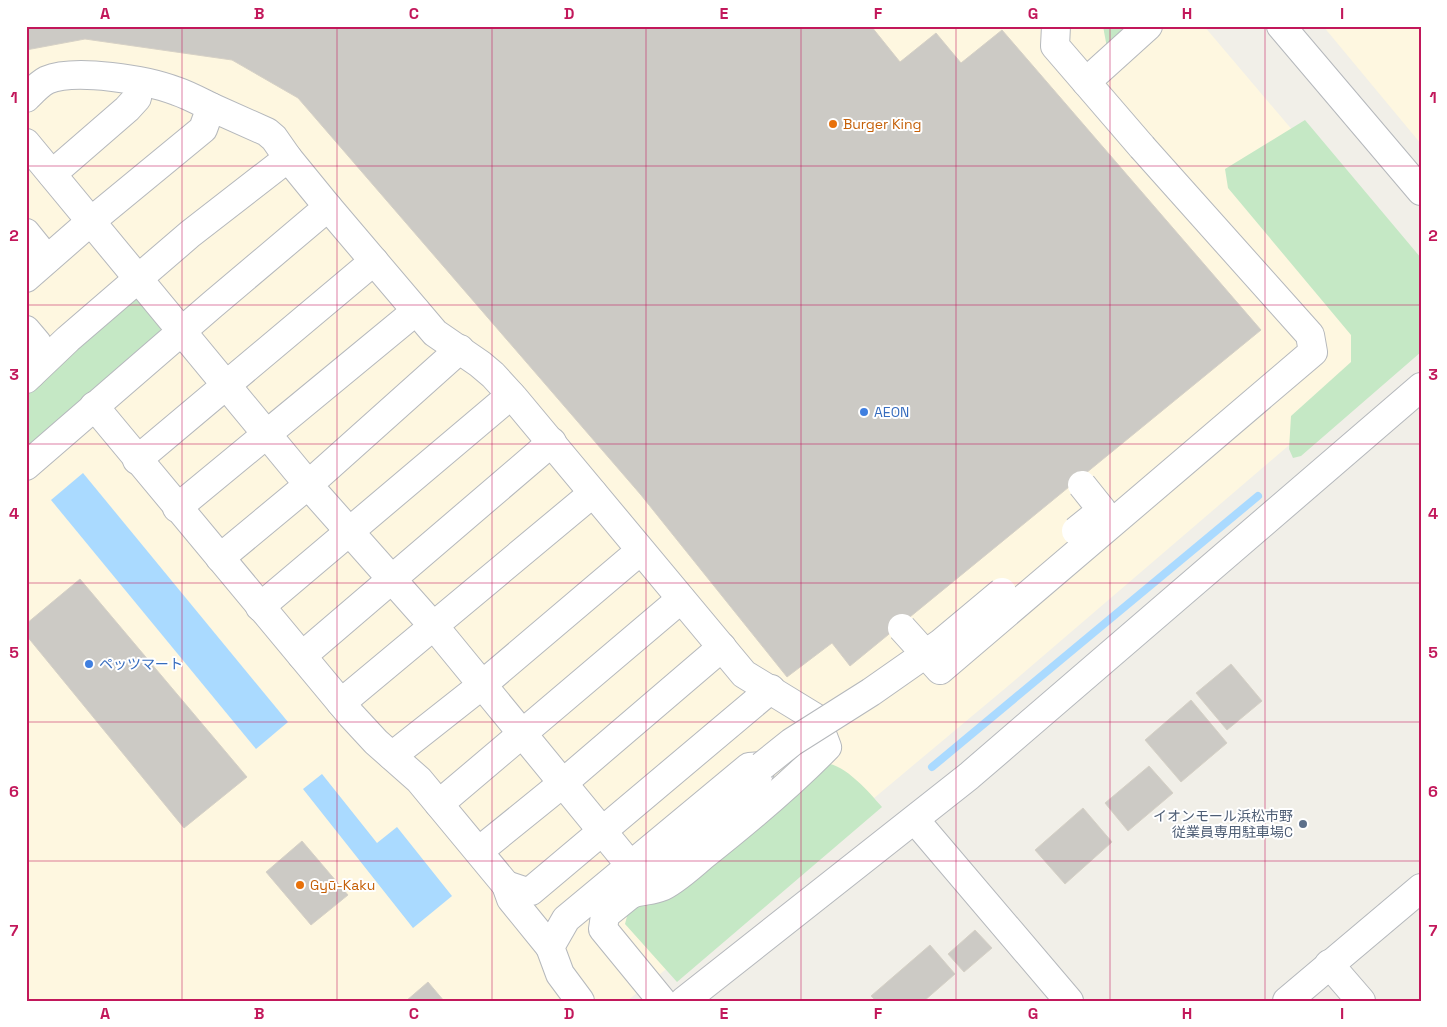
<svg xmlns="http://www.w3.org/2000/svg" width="1447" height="1027" font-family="'Space Grotesk','Noto Sans JP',sans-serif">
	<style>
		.commercial { fill: #fef7e0 }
		.green { fill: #c5e8c5 }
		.water { fill: #aadaff }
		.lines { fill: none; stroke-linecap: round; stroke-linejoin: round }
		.stream { stroke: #aadaff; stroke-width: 8 }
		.building { fill: #cccac5; stroke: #d6d1c6 }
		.minor-casing { stroke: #b5b8bc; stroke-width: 30 }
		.minor { stroke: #fff; stroke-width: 28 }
		.minor-bridge-casing { stroke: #b5b8bc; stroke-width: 30; stroke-linecap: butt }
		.minor-bridge { stroke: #fff; stroke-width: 28 }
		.grid { fill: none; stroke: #c2185b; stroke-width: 1; stroke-opacity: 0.55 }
		.food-dot { fill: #e8710a; stroke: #fff; stroke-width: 2 }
		.shop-dot { fill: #3f7fe0; stroke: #fff; stroke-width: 2 }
		.service-dot { fill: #5c6f8a; stroke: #fff; stroke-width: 2 }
		.labels { text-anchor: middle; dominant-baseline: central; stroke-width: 4; stroke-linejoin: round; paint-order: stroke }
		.food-label { font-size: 14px; fill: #c56008; stroke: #fff; text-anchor: start }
		.shop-label { font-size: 14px; fill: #366cbe; stroke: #fff; text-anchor: start }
		.service-label { font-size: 14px; fill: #4e5e75; stroke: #fff; text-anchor: end }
		.neatline { fill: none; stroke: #c2185b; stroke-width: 2 }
		.grid-label { font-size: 16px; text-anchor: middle; font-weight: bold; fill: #c2185b }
	</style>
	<rect width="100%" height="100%" fill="#f1efe8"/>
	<g class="commercial">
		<polygon points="26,26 1204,26 1421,282 1421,332 1008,686 806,855 627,1001 26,1001"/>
		<polygon points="1323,26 1421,26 1421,144"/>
	</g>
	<g class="green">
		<polygon points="1103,26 1133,26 1107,48"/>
		<polygon points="1305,120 1421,258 1421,352 1301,456 1293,458 1289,449 1291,416 1351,362 1351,335 1228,188 1225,169"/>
		<polygon points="134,299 142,301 161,326 160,335 26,460 26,392"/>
		<path d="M 825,763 C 846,765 869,792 882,807 L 677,982 L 625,924 L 630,905 Z"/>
	</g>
	<g class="water">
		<polygon points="83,473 288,722 256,749 51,500"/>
		<polygon points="322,774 377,843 397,827 452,896 413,928 303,789"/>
	</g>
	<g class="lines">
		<polyline class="stream" points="932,767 1258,496"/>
	</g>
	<g class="building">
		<polygon points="26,26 871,26 900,62 936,33 961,63 1002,30 1261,330 850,666 832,643 787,677 641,495 298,98 232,60 85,39 26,50"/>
		<polygon points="80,579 247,777 184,828 26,635 26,624"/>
		<polygon points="1231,664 1262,701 1227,730 1196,693"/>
		<polygon points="1191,700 1227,743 1181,782 1145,740"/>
		<polygon points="1149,766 1173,793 1128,831 1105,803"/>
		<polygon points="1083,808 1112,842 1065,884 1035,850"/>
		<polygon points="302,841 348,895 311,925 266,872"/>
		<polygon points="975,930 992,948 964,972 948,954"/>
		<polygon points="930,945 955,974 924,1001 876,1001 871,996"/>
		<polygon points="428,982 444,1001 406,1001"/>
	</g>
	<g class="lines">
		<defs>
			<g id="minor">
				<polyline points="1056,26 1055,46 1142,147"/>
				<polyline points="1281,26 1421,191"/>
				<polyline points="1086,82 1148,26"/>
				<path d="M 26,98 C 32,92 39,84 47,80 C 75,68 147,80 176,91 C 188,95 199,101 211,107 L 203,129 L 90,222 L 26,278"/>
				<polyline points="211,107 267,132 274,138 288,158"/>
				<polyline points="26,143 317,495 443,637 630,865"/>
				<polyline points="52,174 127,109 137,98 139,82"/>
				<path d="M 328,207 L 435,333 L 480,364 L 493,375 L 514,398 L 744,674 L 816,718 L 827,747 C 789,786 747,821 704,855 C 693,864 674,882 661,887 C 652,891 641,890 631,894"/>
				<polyline points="26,233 47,259"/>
				<polyline points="26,330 37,343 37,363 31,374"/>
				<polyline points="26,379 68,339 190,234 288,158 328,207 212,305 26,466"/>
				<polyline points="94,406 351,715 376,742 419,780 506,885 511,899 550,947"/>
				<polyline points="137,460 374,261"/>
				<polyline points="177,508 416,311"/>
				<polyline points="220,558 308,485 460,349"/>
				<polyline points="260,607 511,395"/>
				<polyline points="302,656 552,442"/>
				<polyline points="341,703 593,493"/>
				<polyline points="392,756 482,685 640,551"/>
				<polyline points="439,804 681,599"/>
				<polyline points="915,820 1069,1001"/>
				<polyline points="479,851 563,783 722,647"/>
				<polyline points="506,885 524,891 531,891 771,689"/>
				<polyline points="1329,964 1361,1001"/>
				<polyline points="580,1001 560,974 550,947 566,919 749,767 762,766 755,783 641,878 631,894 605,915 603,929 662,1001"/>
				<polyline points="684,1001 969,776 1421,387"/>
				<polyline points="1287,1001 1421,888"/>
			</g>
		</defs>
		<use href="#minor" class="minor-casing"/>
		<use href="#minor" class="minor"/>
		<defs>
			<g id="minor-bridge">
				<polyline points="1076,531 1102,510 1082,485"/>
				<polyline points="902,628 940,670 1313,352 1310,335 1142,147"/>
				<polyline points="762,766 792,742 871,692 941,643 1002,592"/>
			</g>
		</defs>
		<use href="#minor-bridge" class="minor-bridge-casing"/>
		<use href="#minor-bridge" class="minor-bridge"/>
	</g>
	<path class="grid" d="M 182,26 L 182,1001M 337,26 L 337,1001M 492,26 L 492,1001M 646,26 L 646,1001M 801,26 L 801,1001M 956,26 L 956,1001M 1110,26 L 1110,1001M 1265,26 L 1265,1001M 26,166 L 1421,166M 26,305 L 1421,305M 26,444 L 1421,444M 26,583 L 1421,583M 26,722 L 1421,722M 26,861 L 1421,861"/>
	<g class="food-dot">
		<circle cx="833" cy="124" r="5"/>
		<circle cx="300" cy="885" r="5"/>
	</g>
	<g class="shop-dot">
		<circle cx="864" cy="412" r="5"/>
		<circle cx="89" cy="664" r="5"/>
	</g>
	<circle class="service-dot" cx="1303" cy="824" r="5"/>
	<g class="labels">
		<g class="food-label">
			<text x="843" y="124">Burger King</text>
			<text x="310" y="885">Gyū-Kaku</text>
		</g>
		<g class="shop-label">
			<text x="874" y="412">AEON</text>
			<text x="99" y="664">ペッツマート</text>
		</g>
		<g class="service-label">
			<text x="1293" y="816">イオンモール浜松市野<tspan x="1293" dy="16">従業員専用駐車場C</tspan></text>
		</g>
	</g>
	<rect width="1447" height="1027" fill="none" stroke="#ffffff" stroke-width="55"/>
	<rect x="28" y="28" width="1392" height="972" class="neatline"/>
	<g class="grid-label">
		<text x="105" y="19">A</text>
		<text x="259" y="19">B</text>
		<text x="414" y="19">C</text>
		<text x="569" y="19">D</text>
		<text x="724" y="19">E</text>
		<text x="878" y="19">F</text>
		<text x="1033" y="19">G</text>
		<text x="1187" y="19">H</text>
		<text x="1342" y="19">I</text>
		<text x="14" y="103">1</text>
		<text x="1433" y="103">1</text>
		<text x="14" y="241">2</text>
		<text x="1433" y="241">2</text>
		<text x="14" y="380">3</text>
		<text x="1433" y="380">3</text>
		<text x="14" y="519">4</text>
		<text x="1433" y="519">4</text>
		<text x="14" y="658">5</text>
		<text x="1433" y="658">5</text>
		<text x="14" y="797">6</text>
		<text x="1433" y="797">6</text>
		<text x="14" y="936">7</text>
		<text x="1433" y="936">7</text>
		<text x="105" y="1019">A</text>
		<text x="259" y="1019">B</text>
		<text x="414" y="1019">C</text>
		<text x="569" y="1019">D</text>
		<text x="724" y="1019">E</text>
		<text x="878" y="1019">F</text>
		<text x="1033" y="1019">G</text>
		<text x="1187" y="1019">H</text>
		<text x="1342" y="1019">I</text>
	</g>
</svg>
